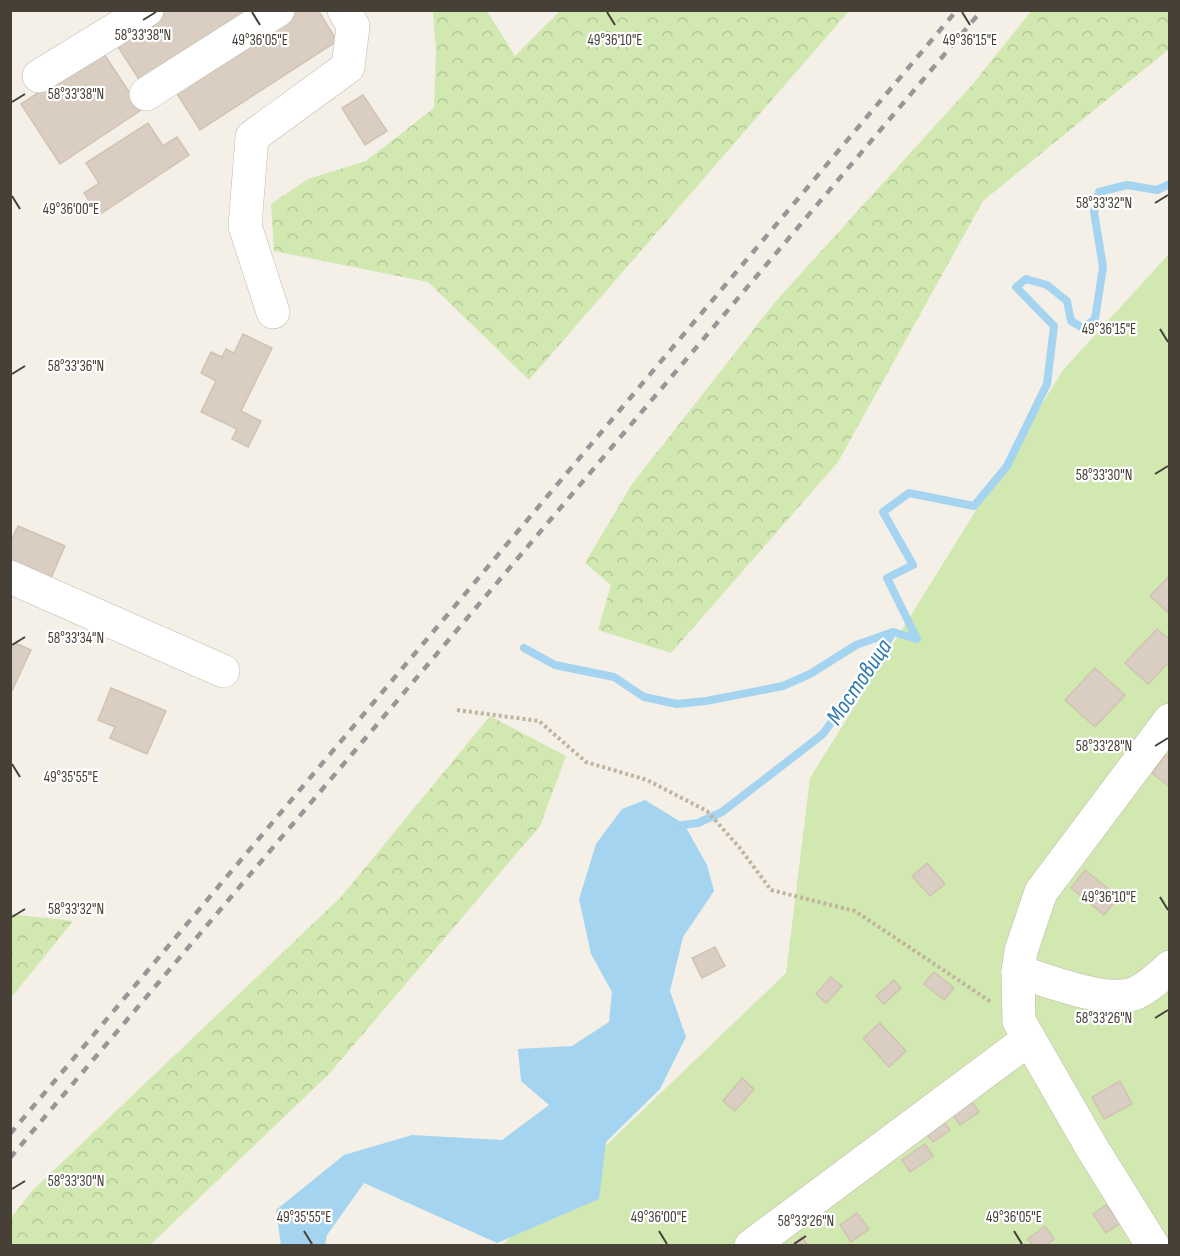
<svg xmlns="http://www.w3.org/2000/svg" width="1180" height="1256" font-family="'Sofia Sans Condensed',sans-serif">
	<style>
		.green { fill: #d1e8b1 }
		.forest { fill: url(#forest-crowns) }
		.water { fill: #a5d4f0 }
		.lines { fill: none; stroke-linecap: round; stroke-linejoin: round }
		.stream { stroke: #a5d4f0; stroke-width: 8 }
		.building { fill: #d9cec1; stroke: #d0c3b1; stroke-width: 1.5 }
		.minor-casing { stroke: #c2baae; stroke-width: 34 }
		.path { stroke: #c1b39c; stroke-width: 4; stroke-dasharray: 3 3; stroke-linecap: butt }
		.minor { stroke: #fff; stroke-width: 33 }
		.rail { stroke: #979797; stroke-width: 4.5; stroke-dasharray: 8 8; stroke-linecap: butt }
		.ticks { fill: none; stroke: #474037; stroke-width: 2 }
		.labels { text-anchor: middle; dominant-baseline: central; stroke-width: 4.5; stroke-linejoin: round; paint-order: stroke }
		.water-label { font-size: 24px; font-style: italic; fill: #2e7aab; stroke: #fff }
		.ticks-label { font-size: 15px; text-anchor: middle; fill: #474037; stroke: #fff; stroke-width: 4.5; stroke-linejoin: round; paint-order: stroke }
	</style>
	<defs>
		<pattern id="forest-crowns" width="20" height="18" patternUnits="userSpaceOnUse" patternTransform="scale(1.5)"><rect width="20" height="18" fill="#d1e8b1"/><path d="M2 6a3 3 0 1 1 6 0M12 15a3 3 0 1 1 6 0" fill="none" stroke="#b5c899"/></pattern>
	</defs>
	<rect width="100%" height="100%" fill="#f4f0e8"/>
	<polygon class="green" points="1169,254 1169,1245 501,1246 786,973 810,778 1063,370"/>
	<g class="forest">
		<polygon points="1032,10 1169,11 1169,49 983,201 838,462 671,653 598,630 611,585 585,563 632,484 775,302 972,85"/>
		<polygon points="433,11 487,11 515,56 560,11 849,11 529,380 428,282 274,251 271,204 308,179 366,161 434,108 436,51"/>
		<polygon points="490,716 566,756 540,826 329,1074 150,1245 11,1245 11,1218 33,1190 341,897"/>
		<polygon points="11,914 73,921 11,998 10,915"/>
	</g>
	<polygon class="water" points="645,800 684,824 707,865 714,891 683,937 670,991 686,1037 660,1089 606,1142 599,1199 497,1243 364,1183 327,1235 325,1245 281,1245 276,1210 344,1155 412,1135 502,1140 549,1105 521,1081 518,1049 572,1046 609,1022 612,992 591,954 579,899 596,844 622,809"/>
	<g class="lines">
		<g class="stream">
			<polyline points="524,648 555,665 614,677 644,697 677,704 706,701 783,686 810,674 856,645 893,632"/>
			<polyline points="675,826 698,823 722,812 823,734 882,651 893,632 917,639 887,578 913,565 883,512 909,493 974,506 1007,466 1047,384 1054,326 1016,287 1026,279 1047,285 1067,301 1071,321 1083,328 1095,319 1103,267 1094,212 1099,192 1127,185 1157,190 1170,184"/>
		</g>
	</g>
	<g class="building">
		<polygon points="164,10 250,10 140,81 115,42"/>
		<polygon points="296,10 318,10 337,41 200,130 174,89"/>
		<polygon points="102,51 141,110 60,164 21,104"/>
		<polygon points="363,95 387,131 365,145 342,108"/>
		<polygon points="148,123 163,146 177,137 189,155 99,215 84,193 99,183 86,163"/>
		<polygon points="243,334 272,348 241,411 261,421 248,447 232,439 237,429 201,412 216,381 201,373 211,352 222,357 226,349 234,353"/>
		<polygon points="18,526 65,546 50,580 10,563 10,543"/>
		<polygon points="1170,575 1170,614 1150,596"/>
		<polygon points="1157,629 1170,640 1170,661 1148,684 1125,663"/>
		<polygon points="15,643 31,650 10,695 10,649 12,649"/>
		<polygon points="1095,668 1125,695 1095,727 1065,700"/>
		<polygon points="111,688 166,711 147,754 110,738 115,727 98,720"/>
		<polygon points="1166,755 1170,758 1170,787 1152,773"/>
		<polygon points="927,863 945,884 930,896 912,876"/>
		<polygon points="1085,870 1119,897 1104,915 1071,888"/>
		<polygon points="715,947 725,966 702,978 692,958"/>
		<polygon points="934,972 954,988 944,1000 924,984"/>
		<polygon points="831,977 842,986 826,1003 816,994"/>
		<polygon points="894,980 901,988 884,1004 876,996"/>
		<polygon points="880,1023 906,1051 889,1067 863,1038"/>
		<polygon points="742,1078 754,1089 735,1111 723,1101"/>
		<polygon points="1120,1081 1132,1104 1104,1119 1092,1097"/>
		<polygon points="972,1102 979,1112 960,1125 953,1115"/>
		<polygon points="940,1117 950,1130 933,1142 923,1129"/>
		<polygon points="925,1144 933,1156 910,1172 902,1160"/>
		<polygon points="1106,1205 1120,1223 1106,1233 1093,1214"/>
		<polygon points="857,1213 869,1229 851,1242 840,1225"/>
		<polygon points="1045,1226 1054,1239 1046,1246 1033,1246 1028,1239"/>
		<polygon points="802,1237 808,1246 791,1246"/>
	</g>
	<g class="lines">
		<defs>
			<g id="minor">
				<polyline points="39,76 147,10"/>
				<polyline points="146,94 278,10"/>
				<polyline points="273,312 245,226 252,137 348,67 353,26 344,10"/>
				<polyline points="10,577 223,671"/>
				<path d="M 1018,972 C 1048,980 1107,1005 1136,993 C 1149,987 1159,977 1170,967"/>
				<polyline points="751,1246 1029,1039"/>
				<polyline points="1153,1246 1092,1148 1019,1021 1018,972 1021,951 1041,892 1170,720"/>
			</g>
		</defs>
		<use href="#minor" class="minor-casing"/>
		<polyline class="path" points="457,710 539,721 586,762 647,780 707,811 739,847 771,890 855,911 991,1002"/>
		<use href="#minor" class="minor"/>
		<g class="rail">
			<polyline points="10,1134 957,10"/>
			<polyline points="10,1158 982,10"/>
		</g>
	</g>
	<path class="ticks" d="M 252,12 L 260,25M 607,12 L 615,25M 962,12 L 970,25M 143,20 L 156,12M 12,102 L 25,94M 12,196 L 20,209M 1155,203 L 1168,195M 1160,329 L 1168,342M 12,374 L 25,366M 1155,474 L 1168,466M 12,645 L 25,637M 1155,746 L 1168,738M 12,764 L 20,777M 1160,897 L 1168,910M 12,917 L 25,909M 1155,1018 L 1168,1010M 12,1189 L 25,1181M 304,1231 L 312,1244M 659,1231 L 667,1244M 1014,1231 L 1022,1244M 794,1244 L 806,1236"/>
	<g class="labels">
		<g class="water-label">
			<text transform="translate(859 682) rotate(-56)">Мостовица</text>
		</g>
	</g>
	<g class="ticks-label">
		<text x="143" y="40">58°33'38"N</text>
		<text x="260" y="45">49°36'05"E</text>
		<text x="615" y="45">49°36'10"E</text>
		<text x="970" y="45">49°36'15"E</text>
		<text x="76" y="99">58°33'38"N</text>
		<text x="1104" y="208">58°33'32"N</text>
		<text x="71" y="214">49°36'00"E</text>
		<text x="1109" y="334">49°36'15"E</text>
		<text x="76" y="371">58°33'36"N</text>
		<text x="1104" y="480">58°33'30"N</text>
		<text x="76" y="643">58°33'34"N</text>
		<text x="1104" y="751">58°33'28"N</text>
		<text x="71" y="782">49°35'55"E</text>
		<text x="1109" y="902">49°36'10"E</text>
		<text x="76" y="914">58°33'32"N</text>
		<text x="1104" y="1023">58°33'26"N</text>
		<text x="76" y="1186">58°33'30"N</text>
		<text x="304" y="1222">49°35'55"E</text>
		<text x="659" y="1222">49°36'00"E</text>
		<text x="1014" y="1222">49°36'05"E</text>
		<text x="806" y="1226">58°33'26"N</text>
	</g>
	<rect width="1180" height="1256" fill="none" stroke="#474037" stroke-width="24"/>
</svg>
